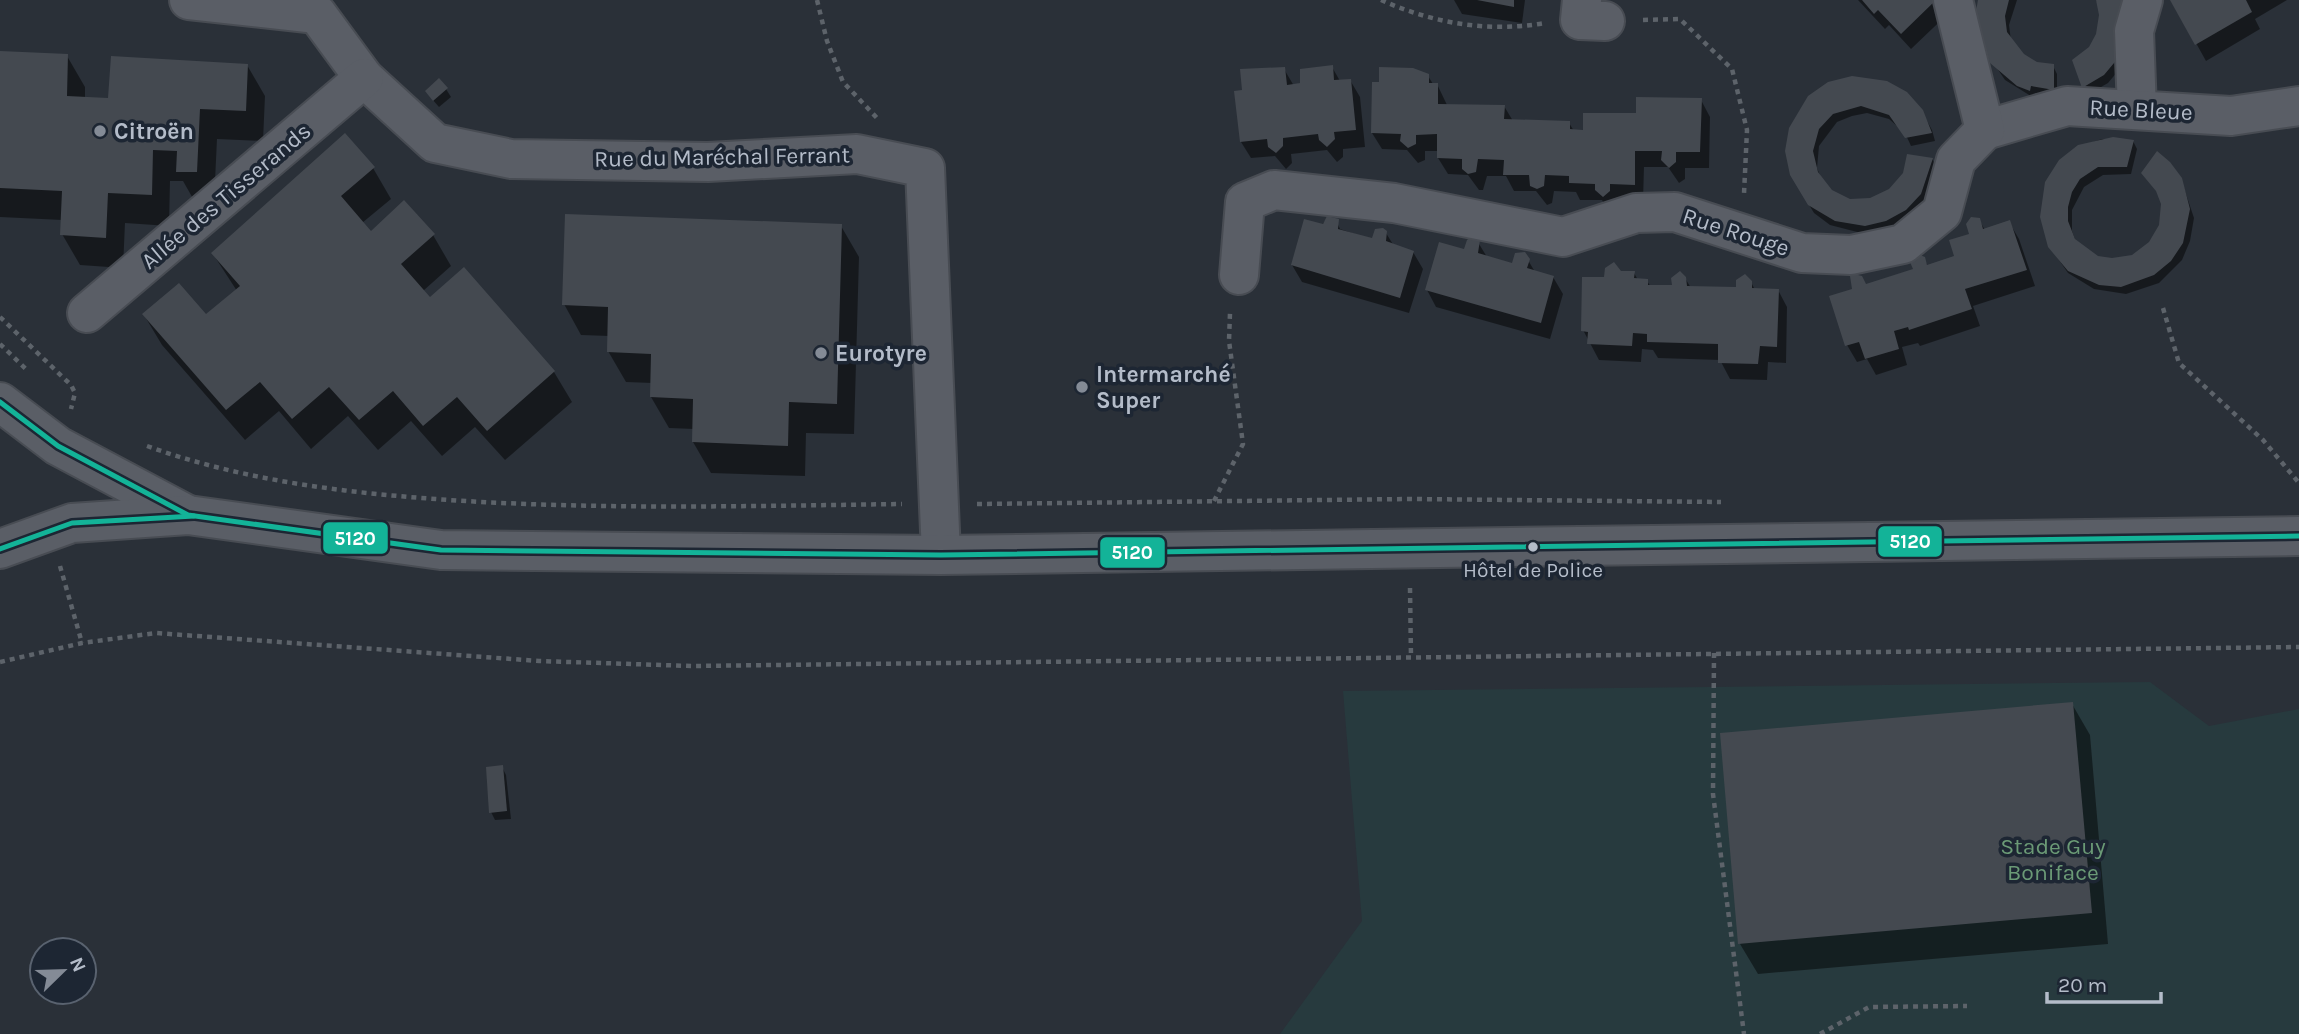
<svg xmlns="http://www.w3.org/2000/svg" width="2299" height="1034" font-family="Karla,sans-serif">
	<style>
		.green { fill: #273a3e }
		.shadow { fill: #0007 }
		.building { fill: #444950 }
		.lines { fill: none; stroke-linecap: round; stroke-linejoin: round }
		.minor-casing { stroke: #484c53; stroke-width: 42 }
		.path { stroke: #5d636a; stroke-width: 4.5; stroke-dasharray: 5 5; stroke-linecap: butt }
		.minor { stroke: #5a5e66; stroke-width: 38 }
		.bus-1-casing { stroke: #1d2633; stroke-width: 10 }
		.bus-1 { stroke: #13b398; stroke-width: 5 }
		.poi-dot { fill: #848b96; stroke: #1d2633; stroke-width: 2.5 }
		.bus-dot { fill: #b4bcc9; stroke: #1d2633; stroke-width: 2.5 }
		.labels { text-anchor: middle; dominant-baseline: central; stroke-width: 7; stroke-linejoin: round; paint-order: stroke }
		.bus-label { font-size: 21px; fill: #b4bcc9; stroke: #1d2633 }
		.street-label { font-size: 23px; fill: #b4bcc9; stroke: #1d2633 }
		.poi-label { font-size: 23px; font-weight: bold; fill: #b4bcc9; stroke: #1d2633; text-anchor: start }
		.park-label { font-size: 23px; fill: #6b9a76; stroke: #1d2633 }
		.line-badge { stroke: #1d2633; stroke-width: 2.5 }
		.badge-label { font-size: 19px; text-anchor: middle; font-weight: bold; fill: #fff }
	</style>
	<rect width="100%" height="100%" fill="#2a3038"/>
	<polygon class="green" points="2150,682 2209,726 2299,709 2299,1034 1280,1034 1362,921 1343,691"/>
	<g class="shadow">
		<polygon points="1454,0 1525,0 1522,23 1462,14"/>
		<polygon points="1858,0 1951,0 1955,7 1911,49 1889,25 1885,29"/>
		<polygon points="1981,0 2017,0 2009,25 2011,41 2017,51 2037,63 2053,66 2057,74 2057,97 2035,93 2034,98 2005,80 1986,52 1978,30"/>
		<polygon points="2096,0 2127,0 2123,65 2108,83 2087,95 2083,87 2090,48 2098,35 2100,8"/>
		<polygon points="2172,0 2287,0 2255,19 2260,29 2206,61"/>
		<polygon points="0,53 67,56 85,87 85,99 110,100 247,65 265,96 263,141 217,139 214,203 195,202 183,181 170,181 169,226 125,223 123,268 80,265 62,234 62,220 0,217"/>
		<polygon points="1332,67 1340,81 1350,80 1360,97 1365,147 1343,149 1343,157 1337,162 1327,150 1291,154 1292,163 1286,169 1275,156 1251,158 1241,142 1244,91 1284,69 1294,86"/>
		<polygon points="1428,76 1433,84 1437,84 1447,105 1504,106 1513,121 1569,123 1574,131 1585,132 1701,100 1710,117 1709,168 1685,168 1685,179 1679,183 1668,167 1644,167 1643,201 1606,207 1602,200 1580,200 1576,192 1554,191 1552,203 1547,205 1536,191 1514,191 1506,176 1487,176 1483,190 1479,190 1468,175 1448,174 1438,158 1439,151 1425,151 1425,160 1418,163 1407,150 1382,149 1372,133"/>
		<polygon points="1829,84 1927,121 1932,130 1935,141 1911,146 1905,133 1889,119 1867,113 1852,116 1837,122 1819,146 1817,168 1823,183 1831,192 1850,200 1870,200 1890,190 1904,174 1932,159 1937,167 1925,202 1911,218 1891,228 1861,233 1830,225 1814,213 1791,175"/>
		<polygon points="446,89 451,97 439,107 432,99"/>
		<polygon points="2102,139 2133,141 2137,149 2131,174 2103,175 2084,187 2072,210 2072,231 2076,242 2090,254 2105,259 2126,259 2145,249 2161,226 2181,179 2194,218 2190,241 2182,260 2159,283 2126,294 2094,289 2068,273 2050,247 2079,147"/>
		<polygon points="373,168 391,199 362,223 371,233 433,235 451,266 423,291 430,299 554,372 572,402 505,460 475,427 442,456 411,421 378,450 348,416 311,449 279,411 245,440 162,345 144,315 206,317 237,291 213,254"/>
		<polygon points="1328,217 1335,218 1340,229 1373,240 1386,233 1394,246 1413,252 1423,269 1409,313 1302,282 1292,265"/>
		<polygon points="1979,220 1985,230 2009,222 2019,239 2035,286 1973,306 1980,326 1920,346 1918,343 1902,347 1907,365 1876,375 1867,359 1857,362 1847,345 1831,298 1915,270 1923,259 1928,266 1957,257"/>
		<polygon points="841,226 859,257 854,434 806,433 805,476 711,473 693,442 694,429 669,428 651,397 652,383 626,382 608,351 609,336 581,335 564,304"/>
		<polygon points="1476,239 1487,257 1513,265 1528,260 1535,272 1553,277 1563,294 1550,339 1436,307 1427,290"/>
		<polygon points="1619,271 1634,273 1638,280 1647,281 1651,287 1673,287 1685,278 1691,288 1738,289 1751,282 1755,290 1778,290 1787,307 1786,363 1768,362 1767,380 1730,379 1720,360 1658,358 1653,350 1642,349 1641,362 1599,360 1583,330 1606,278"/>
		<polygon points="2072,704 2090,735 2108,944 1758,974 1740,944"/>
		<polygon points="502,767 506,775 511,819 495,820 491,812"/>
	</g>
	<g class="building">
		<polygon points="1477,0 1514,0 1514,7"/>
		<polygon points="1862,0 1936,0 1901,34 1878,10 1874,14"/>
		<polygon points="1978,0 2009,0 2005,16 2007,32 2024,54 2037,62 2054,64 2054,90 2031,86 2030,91 2017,86 1990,63 1975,17"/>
		<polygon points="2096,0 2128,0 2119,57 2104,75 2082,88 2072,60 2089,47 2096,34 2099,15"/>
		<polygon points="2170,0 2246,0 2252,12 2195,45"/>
		<polygon points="0,51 68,54 67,96 108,98 111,56 248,64 246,111 200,109 197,172 176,172 177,151 153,150 152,195 108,193 106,238 60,235 62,191 0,188"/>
		<polygon points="1333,65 1334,80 1351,79 1356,130 1334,132 1335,139 1327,147 1319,140 1318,134 1283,138 1283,146 1276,153 1268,147 1267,139 1240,142 1234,91 1242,90 1240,69 1285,67 1287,85 1300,83 1300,69"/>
		<polygon points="1379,67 1413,68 1429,74 1429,83 1438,83 1438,104 1505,105 1504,119 1570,121 1570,129 1583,130 1583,113 1636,113 1636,97 1702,98 1700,152 1676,152 1676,162 1669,168 1661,160 1662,151 1635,151 1635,185 1610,184 1610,191 1603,197 1595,190 1595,184 1569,183 1569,176 1545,175 1544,186 1537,189 1530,186 1529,175 1503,175 1504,160 1478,159 1476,172 1468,174 1462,169 1462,159 1437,158 1437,134 1416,135 1416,144 1408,148 1400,141 1401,134 1371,133 1372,82 1379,82"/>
		<polygon points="1852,76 1887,81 1907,92 1923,110 1932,133 1905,138 1889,115 1861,106 1833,114 1819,129 1813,151 1818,172 1832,190 1850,199 1870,198 1889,189 1903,173 1907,154 1933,158 1921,194 1906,210 1886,221 1865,226 1835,221 1808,205 1790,175 1785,151 1789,128 1808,96 1828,82"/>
		<polygon points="439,78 448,88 433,101 425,91"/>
		<polygon points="345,133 375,167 341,196 371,231 404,200 435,234 401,264 430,297 464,267 555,371 487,431 457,397 423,426 393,391 359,420 329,387 292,419 260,382 226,410 142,314 179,283 206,314 240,286 211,253"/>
		<polygon points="2113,137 2134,140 2127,167 2098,167 2080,179 2072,192 2068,207 2068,221 2075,239 2098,256 2112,258 2132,255 2149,242 2159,225 2161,204 2156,191 2141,173 2157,151 2170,162 2182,178 2190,209 2183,243 2171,261 2154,275 2121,287 2099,285 2068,271 2048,247 2040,217 2045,182 2059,160 2078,145"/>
		<polygon points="565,214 842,224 837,404 789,402 788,446 692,442 693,399 650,397 651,354 607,352 608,307 562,305"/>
		<polygon points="1327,216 1339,219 1338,229 1372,238 1375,229 1383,228 1387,231 1386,241 1414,251 1400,298 1291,265 1304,219 1323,224"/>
		<polygon points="1971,217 1980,218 1983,229 2010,220 2027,270 1965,289 1972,309 1909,330 1908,327 1894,331 1899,349 1865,359 1859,342 1845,346 1829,296 1852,289 1850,276 1854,274 1862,276 1866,284 1913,269 1910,262 1915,253 1925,257 1927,265 1954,256 1949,240 1969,234 1966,224"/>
		<polygon points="1473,236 1480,240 1478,253 1512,263 1515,253 1525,252 1530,259 1527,268 1554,276 1541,323 1425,290 1439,242 1464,249 1467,240"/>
		<polygon points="1614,262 1621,271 1635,271 1634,278 1648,279 1648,285 1672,285 1671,278 1680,271 1686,277 1687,286 1736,287 1736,280 1745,274 1752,281 1752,288 1779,289 1777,347 1760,346 1758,364 1718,363 1718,344 1647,342 1647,334 1633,333 1632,346 1587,344 1588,332 1581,331 1582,277 1604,277 1605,268"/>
		<polygon points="2073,702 2092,913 1738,944 1720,733"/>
		<polygon points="503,765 507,811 489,813 486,767"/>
	</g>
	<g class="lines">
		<defs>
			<g id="minor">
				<polyline points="189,0 317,14 364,78 435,143 511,159 708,162 857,154 925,168 941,555"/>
				<polyline points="1582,0 1580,20 1605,21"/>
				<polyline points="2137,110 2134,31 2143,0"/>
				<polyline points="1985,130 2067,106 2231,116 2299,106"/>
				<polyline points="1239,275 1245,202 1274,190 1394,203 1563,237 1636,213 1675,212 1802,253 1851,255 1903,244 1942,212 1956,160 1985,130 1953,0"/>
				<polyline points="87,313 364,78"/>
				<polyline points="0,402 58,446 188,515"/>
				<polyline points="0,549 72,523 188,515 441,550 941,555 2299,536"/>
			</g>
		</defs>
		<use href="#minor" class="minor-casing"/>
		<g class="path">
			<polyline points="817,0 827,41 843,82 877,118"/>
			<path d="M 1381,0 C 1433,23 1488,33 1545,23"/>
			<polyline points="1643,20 1680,19 1732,69 1747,130 1744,194"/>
			<polyline points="2163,308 2179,363 2263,440 2299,483"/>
			<polyline points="0,317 71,385 75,393 71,409"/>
			<polyline points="0,344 28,371"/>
			<path d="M 147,446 C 244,481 347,493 449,500 C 600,510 751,506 902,504"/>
			<polyline points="1214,501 1243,444 1229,341 1230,313"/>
			<polyline points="977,504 1409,499 1721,502"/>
			<polyline points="60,566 82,643"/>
			<polyline points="1410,588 1411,657"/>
			<polyline points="1714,653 1713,794 1744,1034"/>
			<polyline points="0,662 82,643 156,633 539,661 692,666 2299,647"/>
			<polyline points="1820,1034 1869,1007 1967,1006"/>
		</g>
		<use href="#minor" class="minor"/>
		<defs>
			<g id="bus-1">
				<polyline points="0,402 58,446 188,515 441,550 941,555 2299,536"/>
				<polyline points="0,549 72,523 194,516"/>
			</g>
		</defs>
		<use href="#bus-1" class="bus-1-casing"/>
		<use href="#bus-1" class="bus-1"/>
	</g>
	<g class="poi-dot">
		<circle cx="100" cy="131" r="7"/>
		<circle cx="821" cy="353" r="7"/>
		<circle cx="1082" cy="387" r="7"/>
	</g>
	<circle class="bus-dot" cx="1533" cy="547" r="6"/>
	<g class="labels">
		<g class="bus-label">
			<text x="1533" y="570">Hôtel de Police</text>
		</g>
		<g class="street-label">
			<text transform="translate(2141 110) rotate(3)">Rue Bleue</text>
			<text transform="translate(722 157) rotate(-1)">Rue du Maréchal Ferrant</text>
			<text transform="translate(226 196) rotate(-40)">Allée des Tisserands</text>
			<text transform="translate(1736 232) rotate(18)">Rue Rouge</text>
		</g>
		<g class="poi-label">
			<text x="114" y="131">Citroën</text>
			<text x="835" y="353">Eurotyre</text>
			<text x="1096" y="374">Intermarché<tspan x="1096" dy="26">Super</tspan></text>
		</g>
		<g class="park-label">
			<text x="2053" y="846">Stade Guy<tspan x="2053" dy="26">Boniface</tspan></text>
		</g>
	</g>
	<g class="line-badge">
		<rect x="322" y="521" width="67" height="34" rx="7" fill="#13b398"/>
		<rect x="1877" y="525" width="66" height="33" rx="7" fill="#13b398"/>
		<rect x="1099" y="536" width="67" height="33" rx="7" fill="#13b398"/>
	</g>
	<g class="badge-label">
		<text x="355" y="545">5120</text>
		<text x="1910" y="548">5120</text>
		<text x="1132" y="559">5120</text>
	</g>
	<g transform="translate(63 971) rotate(67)"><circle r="33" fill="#1d2633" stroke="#59626f" stroke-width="2"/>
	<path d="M0-5L12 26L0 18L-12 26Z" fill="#848b96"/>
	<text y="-10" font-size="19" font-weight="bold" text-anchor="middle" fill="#b4bcc9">N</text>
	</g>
	<path d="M2047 992v10h114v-10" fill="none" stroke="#b4bcc9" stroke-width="3.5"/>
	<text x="2058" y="992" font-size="21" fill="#b4bcc9" stroke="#1d2633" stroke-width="5" paint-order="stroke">20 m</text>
</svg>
